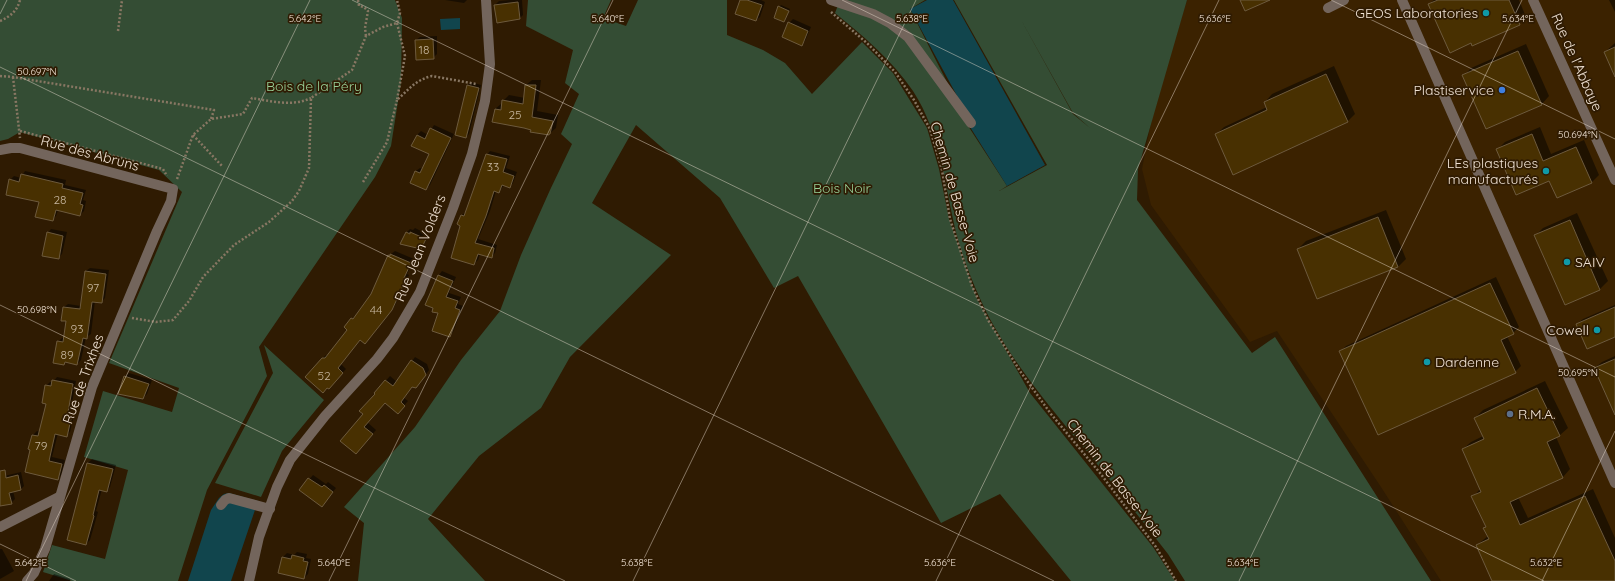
<svg xmlns="http://www.w3.org/2000/svg" width="1615" height="581" font-family="Quicksand,sans-serif">
	<style>
		.built { fill: #3b2200 }
		.green { fill: #344d34; fill-rule: evenodd }
		.water { fill: #11454d }
		.shadow { fill: #0007 }
		.building { fill: #483001; stroke: #6d5a3d }
		.lines { fill: none; stroke-linecap: round; stroke-linejoin: round }
		.path { stroke: #887763; stroke-width: 2.5; stroke-dasharray: 2 2; stroke-linecap: butt }
		.minor { stroke: #73655c; stroke-width: 10 }
		.ticks { fill: none; stroke: #f0e2d4; stroke-width: 1; stroke-opacity: 0.45 }
		.culture-dot { fill: #0f9aa8; stroke: #2f1b02; stroke-width: 1.5 }
		.shop-dot { fill: #3f7fe0; stroke: #2f1b02; stroke-width: 1.5 }
		.service-dot { fill: #5c6f8a; stroke: #2f1b02; stroke-width: 1.5 }
		.labels { text-anchor: middle; dominant-baseline: central; stroke-width: 3.5; stroke-linejoin: round; paint-order: stroke }
		.number-label { font-size: 12px; fill: #c6b69f }
		.poi-label { font-size: 14px; fill: #f0e2d4; stroke: #2f1b02; text-anchor: end }
		.street-label { font-size: 14px; fill: #f0e2d4; stroke: #2f1b02 }
		.park-label { font-size: 14px; fill: #97d098; stroke: #2f1b02 }
		.ticks-label { font-size: 10px; text-anchor: middle; fill: #f0e2d4; stroke: #2f1b02; stroke-width: 3.5; stroke-linejoin: round; paint-order: stroke }
	</style>
	<rect width="100%" height="100%" fill="#2f1b02"/>
	<polygon class="built" points="1187,0 1615,0 1615,581 1441,581 1381,487 1277,331 1250,342 1151,205 1142,169 1154,107"/>
	<g class="green">
		<polygon points="0,0 395,0 402,18 401,82 391,146 375,177 259,347 267,376 207,490 178,581 72,581 43,572 52,545 105,559 128,470 84,457 103,391 172,412 179,388 109,363 182,192 159,170 20,132 8,139 0,141"/>
		<polygon points="528,0 611,0 603,18 626,26 638,0 727,0 727,35 763,50 785,63 812,94 862,42 893,73 927,128 939,169 949,219 977,299 1030,393 1153,547 1175,581 1071,581 1000,494 941,523 798,276 774,288 720,198 636,125 592,203 671,255 570,357 541,408 479,456 428,519 485,581 358,581 364,523 344,507 415,427 461,360 500,311 521,255 550,190 572,144 561,134 579,94 565,83 573,50 526,26"/>
		<path d="M 840,0 L 925,0 L 910,9 L 948,84 L 950,98 L 1007,186 L 999,191 L 1047,165 L 954,0 L 1187,0 L 1138,169 L 1137,200 L 1252,353 L 1275,337 L 1431,581 L 1185,581 L 1168,554 C 1142,521 1116,487 1089,454 C 1054,412 1018,370 991,321 C 978,296 964,263 957,236 C 945,188 941,134 913,91 C 892,60 863,36 835,13 ZM 1020,18 L 1073,113 L 1090,128 L 1073,114 Z"/>
		<polygon points="264,345 324,400 282,451 261,497 215,483 273,373"/>
	</g>
	<g class="water">
		<polygon points="927,0 953,0 1045,165 1007,186 960,111 962,105 910,9"/>
		<polygon points="460,18 460,29 441,30 440,19"/>
		<polygon points="229,493 258,501 231,581 188,581 211,510 219,498 224,494"/>
	</g>
	<g class="shadow">
		<polygon points="445,0 467,0 464,3"/>
		<polygon points="510,0 522,0 523,15 520,18 495,5 499,1"/>
		<polygon points="741,0 761,0 765,2 760,17 756,20"/>
		<polygon points="1434,0 1519,0 1526,17 1519,24 1471,42 1429,4"/>
		<polygon points="1609,0 1615,0 1615,12"/>
		<polygon points="781,5 790,9 784,21 779,7"/>
		<polygon points="793,19 811,27 805,41 802,44 789,23"/>
		<polygon points="437,36 437,54 433,58 416,40 420,37"/>
		<polygon points="1615,43 1615,74 1605,52"/>
		<polygon points="1526,44 1549,96 1542,104 1487,128 1464,76 1471,68"/>
		<polygon points="1334,66 1355,114 1347,122 1216,135 1224,127 1267,107 1265,102 1272,94"/>
		<polygon points="532,80 541,80 537,111 558,115 556,128 550,133 532,129 495,109 501,104 503,104 503,101 509,95 525,98 526,85"/>
		<polygon points="471,82 481,85 469,134 466,137 468,85"/>
		<polygon points="434,125 454,134 430,185 426,189 416,171 420,168 423,169 430,153 413,145 417,135 421,131 428,135"/>
		<polygon points="1540,127 1551,154 1584,140 1599,175 1591,183 1550,180 1497,150 1505,142"/>
		<polygon points="490,151 510,156 506,168 517,172 513,183 510,187 504,185 499,192 496,191 490,211 478,239 497,245 495,253 491,257 480,254 478,260 474,264 461,225 462,215 466,212 487,155"/>
		<polygon points="25,171 66,180 65,185 86,190 83,200 86,201 84,211 80,215 58,210 56,216 52,220 40,201 10,180 14,176 21,178"/>
		<polygon points="1386,210 1406,259 1398,267 1298,249 1306,241"/>
		<polygon points="1577,213 1608,281 1600,289 1566,304 1536,235 1543,228"/>
		<polygon points="415,228 429,235 424,244 421,248 402,243 407,232 410,229 413,230"/>
		<polygon points="51,229 67,232 62,254 58,258 48,233"/>
		<polygon points="395,251 414,259 412,263 391,254"/>
		<polygon points="389,255 412,264 407,274 409,275 395,305 387,316 361,339 341,364 346,369 332,384 322,359 326,355 329,355 349,330 345,327 356,315 357,316 372,294"/>
		<polygon points="90,268 109,270 105,298 101,302 95,301 91,334 86,337 81,360 77,364 66,362 64,364 58,342 62,338 65,338 67,321 64,307 68,304 81,306 86,271"/>
		<polygon points="442,271 456,277 449,293 461,297 458,304 463,306 453,332 450,336 439,313 435,308 426,305 439,275"/>
		<polygon points="1496,277 1519,327 1513,333 1507,336 1521,366 1515,372 1340,352 1346,346"/>
		<polygon points="1615,305 1615,336 1577,324 1583,319"/>
		<polygon points="1615,356 1615,401 1595,368 1602,362"/>
		<polygon points="415,357 427,364 429,370 420,383 416,387 413,386 404,398 408,401 401,409 386,402 367,422 376,430 360,449 364,414 376,394 375,393 390,376 397,382"/>
		<polygon points="129,373 152,380 147,394 143,398 125,377"/>
		<polygon points="57,377 76,381 70,414 74,415 70,432 66,435 58,433 52,457 65,460 61,475 58,479 30,449 33,435 37,431 40,432 47,403 46,386 50,382 53,382"/>
		<polygon points="1545,381 1568,428 1560,435 1556,437 1570,469 1563,477 1518,497 1528,518 1593,489 1615,538 1615,581 1494,581 1477,545 1488,536 1487,527 1473,497 1480,489 1463,449 1471,442 1483,436 1475,418 1483,410"/>
		<polygon points="92,459 116,465 110,487 107,491 102,489 96,511 98,512 90,540 86,544 68,539 88,463"/>
		<polygon points="21,472 24,486 21,489 13,491 15,499 11,503 0,505 0,477"/>
		<polygon points="313,475 326,484 328,482 336,488 322,505 301,489"/>
		<polygon points="0,549 2,549 14,571 0,579"/>
		<polygon points="297,552 307,554 306,558 311,559 308,574 304,578 280,572 283,557 287,553 294,555"/>
		<polygon points="54,574 70,579 70,581 49,581"/>
	</g>
	<g class="building">
		<polygon points="740,0 747,0 762,5 756,21 735,14"/>
		<polygon points="1240,0 1270,0 1245,11"/>
		<polygon points="1438,0 1509,0 1520,25 1472,46 1471,43 1450,53 1428,4"/>
		<polygon points="518,2 520,19 497,23 494,5"/>
		<polygon points="778,6 789,11 784,22 774,18"/>
		<polygon points="788,22 808,31 802,46 782,37"/>
		<polygon points="433,39 434,59 416,60 415,40"/>
		<polygon points="1615,47 1615,77 1604,52"/>
		<polygon points="1518,51 1542,105 1486,129 1462,75"/>
		<polygon points="1326,74 1348,122 1233,175 1215,134 1267,110 1264,102"/>
		<polygon points="467,85 479,88 466,138 455,135"/>
		<polygon points="525,85 536,85 532,117 553,121 550,134 549,134 549,135 530,132 531,130 524,128 492,122 495,109 501,110 502,100 523,104"/>
		<polygon points="430,128 451,138 426,190 410,183 415,171 420,173 429,154 411,146 417,135 425,139"/>
		<polygon points="1532,134 1543,161 1576,147 1592,183 1557,198 1549,181 1516,195 1496,149"/>
		<polygon points="486,154 507,159 503,172 514,176 510,188 502,185 499,193 494,191 486,216 475,243 494,248 492,258 478,254 474,265 451,258 460,226 457,224 461,215 464,216"/>
		<polygon points="21,174 63,184 62,188 83,193 80,204 83,205 80,216 56,210 53,221 35,217 39,202 6,195 9,179 19,182"/>
		<polygon points="1378,217 1398,267 1317,299 1297,249"/>
		<polygon points="1570,220 1600,290 1565,305 1534,235"/>
		<polygon points="47,232 63,236 59,259 42,256"/>
		<polygon points="406,232 410,234 410,232 426,239 421,249 400,244"/>
		<polygon points="390,254 411,263 404,278 406,279 392,310 365,344 360,340 338,368 343,373 329,389 327,388 323,393 305,377 322,358 325,358 347,330 344,327 351,318 353,319 371,294 388,255 390,256"/>
		<polygon points="85,271 106,274 102,303 92,302 87,339 83,338 77,365 65,362 64,365 53,363 57,341 63,342 66,321 61,321 63,307 80,309"/>
		<polygon points="438,275 453,281 446,297 458,301 455,308 460,310 450,337 432,331 438,313 432,312 433,308 425,305"/>
		<polygon points="1490,283 1514,334 1501,340 1516,373 1378,435 1339,351"/>
		<polygon points="1615,307 1615,337 1587,349 1576,324"/>
		<polygon points="1615,359 1615,415 1594,368"/>
		<polygon points="411,360 423,368 426,375 416,388 412,387 401,402 405,406 398,414 385,403 364,427 373,434 356,454 340,441 363,414 359,411 375,394 374,393 385,380 393,386"/>
		<polygon points="124,376 149,384 143,399 118,394"/>
		<polygon points="52,380 73,384 67,418 71,419 67,437 55,434 49,461 62,464 58,480 25,472 30,450 28,449 32,435 38,436 46,404 42,403 45,385 51,386"/>
		<polygon points="1537,388 1560,436 1547,442 1563,478 1510,502 1520,525 1585,496 1615,561 1615,581 1492,581 1476,545 1489,539 1483,528 1486,527 1471,496 1481,492 1462,449 1484,439 1474,418"/>
		<polygon points="87,463 113,469 107,492 99,490 93,515 94,516 86,545 67,540"/>
		<polygon points="5,470 6,478 18,475 21,490 9,493 12,504 0,506 0,471"/>
		<polygon points="308,478 322,487 324,485 333,492 322,507 299,490"/>
		<polygon points="292,555 304,558 303,561 308,562 304,579 278,573 282,557 291,559"/>
	</g>
	<g class="lines">
		<g class="path">
			<polyline points="358,0 359,6 364,7 368,11 365,28 366,36"/>
			<polyline points="831,12 868,44 895,72 914,100 930,129 942,170 950,219 972,286 988,320 1020,371 1051,414 1100,473 1156,547 1176,581"/>
			<path d="M 0,21 C 11,16 17,11 20,0"/>
			<path d="M 397,23 L 405,56 L 397,100 C 408,90 417,79 432,76 L 476,84"/>
			<polyline points="118,31 122,0"/>
			<polyline points="0,76 13,77 214,110 211,119"/>
			<polyline points="13,77 20,138"/>
			<polyline points="20,131 163,169 167,176"/>
			<polyline points="193,135 222,166"/>
			<path d="M 177,179 L 193,135 L 211,119 L 243,114 L 252,98 C 270,101 293,107 311,98"/>
			<polyline points="363,182 387,142 397,100"/>
			<polyline points="132,318 156,322 173,320 189,301 203,277 234,245 269,222 292,201 299,191 309,168 311,98 352,70 366,36 383,27 397,23 400,13 397,0"/>
		</g>
		<g class="minor">
			<polyline points="831,0 873,14 890,23 908,37 971,123"/>
			<polyline points="1402,0 1615,483"/>
			<polyline points="1533,0 1615,180"/>
			<polyline points="1328,8 1344,0"/>
			<polyline points="0,150 11,148 20,148 173,189 171,201 157,231 92,387 45,549 34,573 27,581"/>
			<polyline points="221,505 225,500 229,498 270,509"/>
			<polyline points="0,527 59,497"/>
			<polyline points="249,581 259,537 277,487 290,460 325,416 377,359 393,338 420,292 453,208 472,154 485,101 490,64 486,0"/>
		</g>
	</g>
	<path class="ticks" d="M 352,0 L 1544,581M 842,0 L 1615,377M 1331,0 L 1615,139M 0,14 L 7,0M 0,67 L 1054,581M 0,305 L 565,581M 0,544 L 76,581M 26,581 L 310,0M 329,581 L 613,0M 633,581 L 916,0M 936,581 L 1219,0M 1239,581 L 1522,0M 1542,581 L 1615,431"/>
	<g class="culture-dot">
		<circle cx="1486" cy="13" r="4"/>
		<circle cx="1546" cy="171" r="4"/>
		<circle cx="1567" cy="262" r="4"/>
		<circle cx="1597" cy="330" r="4"/>
		<circle cx="1427" cy="362" r="4"/>
	</g>
	<circle class="shop-dot" cx="1502" cy="90" r="4"/>
	<circle class="service-dot" cx="1510" cy="414" r="4"/>
	<g class="labels">
		<g class="number-label">
			<text x="424" y="49">18</text>
			<text x="515" y="114">25</text>
			<text x="493" y="166">33</text>
			<text x="60" y="199">28</text>
			<text x="93" y="287">97</text>
			<text x="376" y="309">44</text>
			<text x="77" y="328">93</text>
			<text x="67" y="354">89</text>
			<text x="324" y="375">52</text>
			<text x="41" y="445">79</text>
		</g>
		<g class="poi-label">
			<text x="1478" y="13">GEOS Laboratories</text>
			<text x="1494" y="90">Plastiservice</text>
			<text x="1538" y="163">LEs plastiques<tspan x="1538" dy="16">manufacturés</tspan></text>
			<text x="1575" y="262" text-anchor="start">SAIV</text>
			<text x="1589" y="330">Cowell</text>
			<text x="1435" y="362" text-anchor="start">Dardenne</text>
			<text x="1518" y="414" text-anchor="start">R.M.A.</text>
		</g>
		<g class="street-label">
			<text transform="translate(1577 62) rotate(66)">Rue de l'Abbaye</text>
			<text transform="translate(90 153) rotate(15)">Rue des Abruns</text>
			<text transform="translate(955 192) rotate(74)">Chemin de Basse-Voie</text>
			<text transform="translate(420 248) rotate(-68)">Rue Jean Volders</text>
			<text transform="translate(83 379) rotate(-70)">Rue de Trixhes</text>
			<text transform="translate(1115 478) rotate(52)">Chemin de Basse-Voie</text>
		</g>
		<g class="park-label">
			<text x="314" y="86">Bois de la Péry</text>
			<text x="842" y="188">Bois Noir</text>
		</g>
	</g>
	<g class="ticks-label">
		<text x="1215" y="22">5.636°E</text>
		<text x="305" y="22">5.642°E</text>
		<text x="608" y="22">5.640°E</text>
		<text x="912" y="22">5.638°E</text>
		<text x="1518" y="22">5.634°E</text>
		<text x="37" y="75">50.697°N</text>
		<text x="1578" y="138">50.694°N</text>
		<text x="37" y="313">50.698°N</text>
		<text x="1578" y="376">50.695°N</text>
		<text x="31" y="566">5.642°E</text>
		<text x="334" y="566">5.640°E</text>
		<text x="637" y="566">5.638°E</text>
		<text x="940" y="566">5.636°E</text>
		<text x="1243" y="566">5.634°E</text>
		<text x="1546" y="566">5.632°E</text>
	</g>
</svg>
